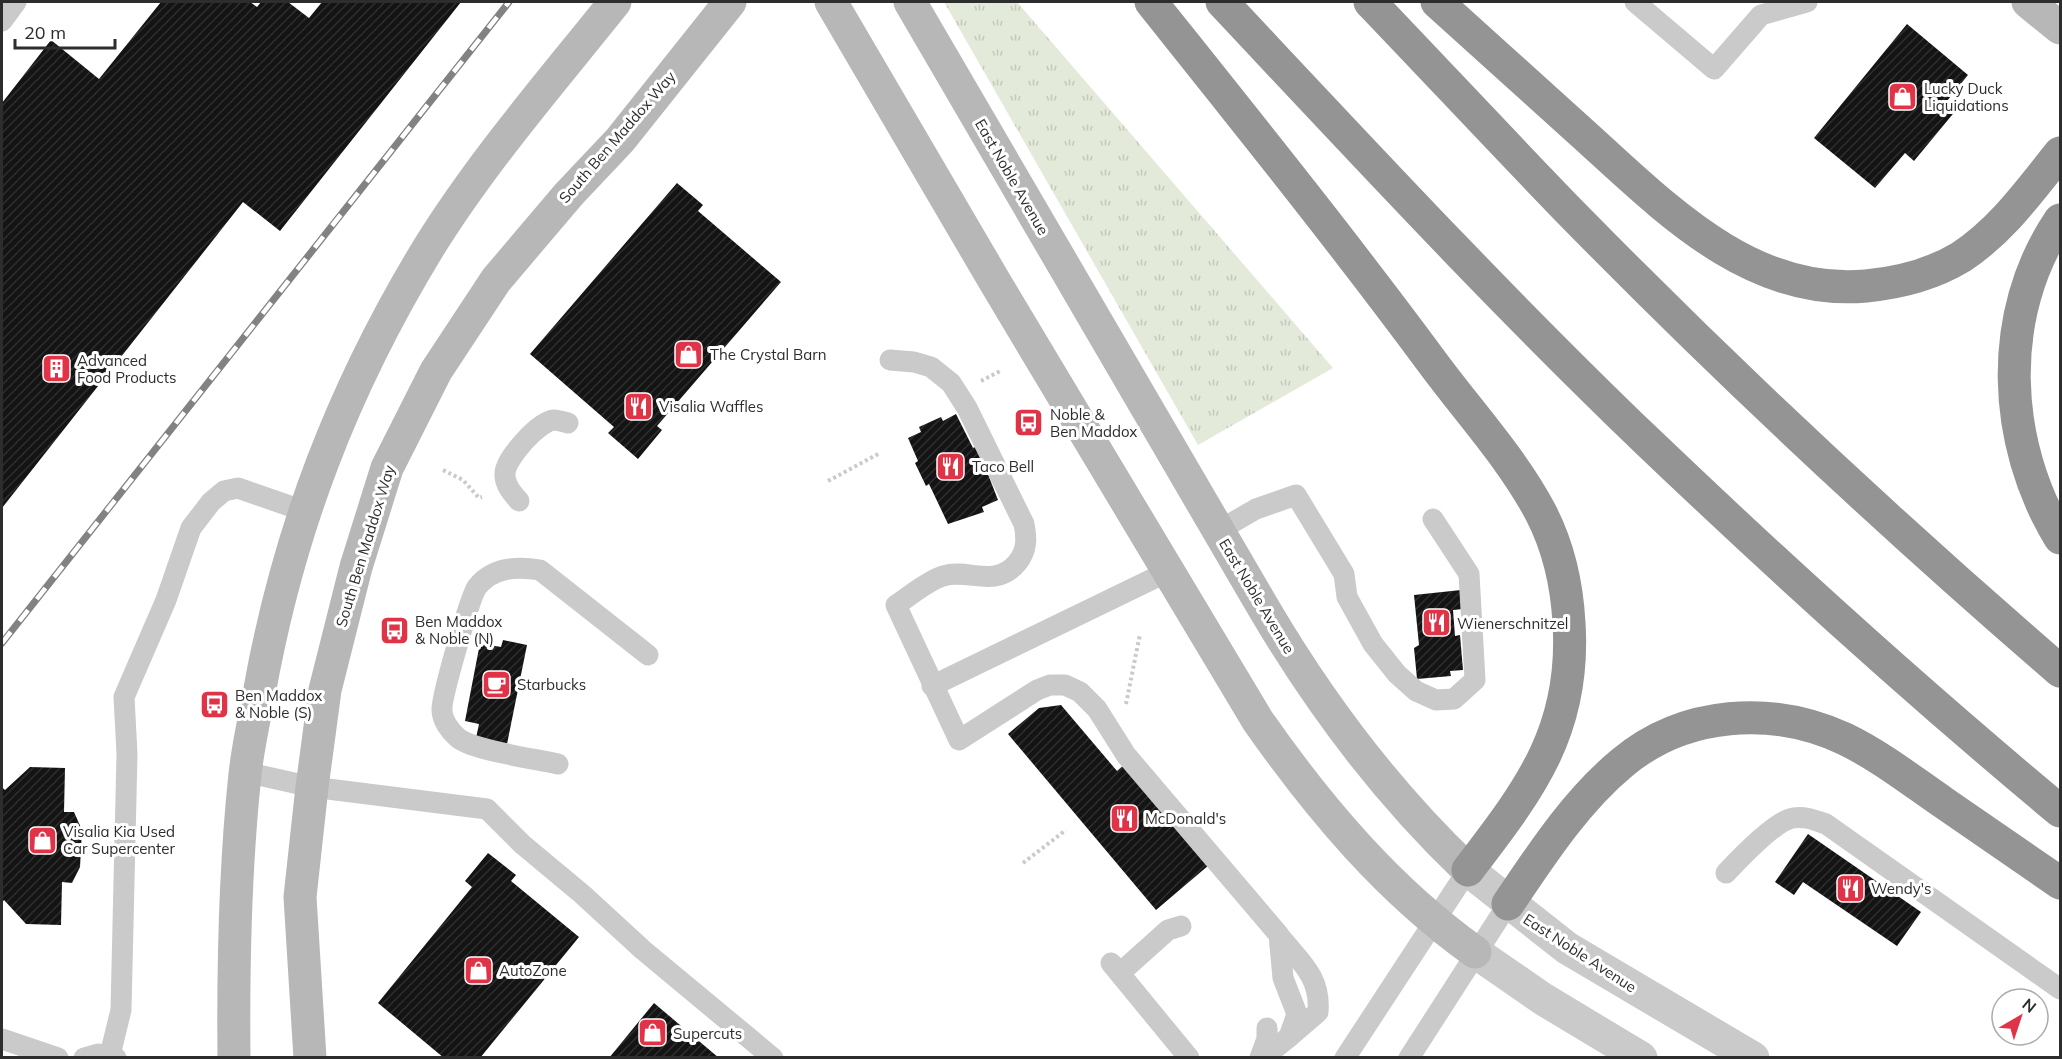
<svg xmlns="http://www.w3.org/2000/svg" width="2062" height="1059" font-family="Mulish,sans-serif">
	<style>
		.grass { fill: url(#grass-tufts) }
		.building { fill: url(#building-hatch) }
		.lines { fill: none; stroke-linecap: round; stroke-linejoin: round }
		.path { stroke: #cacaca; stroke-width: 4; stroke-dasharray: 3 3; stroke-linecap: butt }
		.service { stroke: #cacaca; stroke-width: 21 }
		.tertiary { stroke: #cacaca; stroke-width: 33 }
		.secondary { stroke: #b7b7b7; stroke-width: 33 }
		.motorway { stroke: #949494; stroke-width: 33 }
		.rail-casing { stroke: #828282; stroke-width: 7 }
		.rail { stroke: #fff; stroke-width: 4.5; stroke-dasharray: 14; stroke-linecap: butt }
		.labels { text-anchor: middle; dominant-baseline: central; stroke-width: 6; stroke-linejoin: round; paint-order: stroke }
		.poi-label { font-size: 15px; fill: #2d2d2d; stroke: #fff; text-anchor: start }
		.street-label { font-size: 15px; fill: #2d2d2d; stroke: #fff }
	</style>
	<defs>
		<pattern id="grass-tufts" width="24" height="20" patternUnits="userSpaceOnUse" patternTransform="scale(1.5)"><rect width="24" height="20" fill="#e3eada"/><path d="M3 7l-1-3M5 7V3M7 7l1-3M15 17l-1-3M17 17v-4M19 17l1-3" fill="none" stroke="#c3c9bb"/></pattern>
		<pattern id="building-hatch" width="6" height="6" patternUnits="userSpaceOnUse" patternTransform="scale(1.5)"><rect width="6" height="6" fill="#141414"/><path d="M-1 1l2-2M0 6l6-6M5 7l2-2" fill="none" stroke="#2e2e2e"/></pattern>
	</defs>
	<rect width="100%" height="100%" fill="#fff"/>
	<polygon class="grass" points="944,2 1017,2 1333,368 1198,445"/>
	<g class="building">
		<polygon points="161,2 250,2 257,7 261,2 288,2 309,18 322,2 461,2 280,231 243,202 2,508 2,103 51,40 99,79"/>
		<polygon points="1907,24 1968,75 1947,101 1957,109 1914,161 1905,153 1875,188 1814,138"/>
		<polygon points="677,183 703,205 698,211 781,282 657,426 662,430 638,459 608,433 614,427 530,354"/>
		<polygon points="956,414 973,448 977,446 998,500 982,507 984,512 948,524 929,484 926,486 915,463 918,461 908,438 921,432 919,427 941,417 943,421"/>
		<polygon points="1461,590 1463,609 1453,610 1455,636 1460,635 1463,670 1450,671 1451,676 1417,679 1414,648 1419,645 1414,595"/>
		<polygon points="503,640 527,645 507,744 476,738 479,724 465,721 480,643 501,647"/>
		<polygon points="1061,705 1117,771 1125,764 1209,865 1156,910 1008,734 1039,708"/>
		<polygon points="30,767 65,768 64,812 74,812 82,830 80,867 72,883 62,882 61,925 26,924 4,900 2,903 2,787 5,790"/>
		<polygon points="1808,834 1921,912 1897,946 1803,882 1794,895 1775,882"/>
		<polygon points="488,853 516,875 511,881 579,937 480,1058 444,1058 378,1003 472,887 465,881"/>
		<polygon points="654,1003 719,1058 609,1058"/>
	</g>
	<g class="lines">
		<g class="path">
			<polyline points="981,381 1002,370"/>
			<polyline points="443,470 463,480 479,498 482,497"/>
			<polyline points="828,481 880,453"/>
			<polyline points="1126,704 1140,634"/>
			<polyline points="1023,863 1066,830"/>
		</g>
		<g class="service">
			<polyline points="1635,2 1714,69 1761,15 1807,2"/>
			<polyline points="2,21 16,2"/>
			<path d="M 890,360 L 914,362 L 931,367 L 951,383 L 967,408 L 1024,524 C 1027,539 1027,551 1017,563 C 995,589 969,568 943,576 C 927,581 910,596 896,605 L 959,740 L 1037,690 L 1050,685 L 1065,685 L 1080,692 L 1097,709 L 1126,755 L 1279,935 L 1283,978 L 1297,1014 L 1289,1037 L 1263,1058"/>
			<path d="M 519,501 C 512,493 504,484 505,473 C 506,458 539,421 554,420 C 558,420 564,422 568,423"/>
			<polyline points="1218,531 1256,509 1296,495 1344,574 1347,597 1373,644 1397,674 1416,691 1436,700 1454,699 1475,680 1469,574 1433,519"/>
			<polyline points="932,686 1167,572"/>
			<path d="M 558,764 C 537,759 470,750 457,737 C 450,731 442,720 442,710 C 441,698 470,597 477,587 C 493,567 517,566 540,570 L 648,655"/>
			<polyline points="245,772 312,787 487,809 522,844 582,894 643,950 773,1058"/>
			<path d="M 1726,873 C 1739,859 1775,821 1793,818 C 1805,816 1814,820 1826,824 L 2060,989"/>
			<path d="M 1281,938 C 1301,962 1321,978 1318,1012 L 1289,1037"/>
			<polyline points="1111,963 1189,1058"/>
			<polyline points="1120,973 1168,930 1181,926"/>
			<polyline points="2,1039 58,1058"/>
			<polyline points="110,1055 121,1010 127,754 124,697 166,600 191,528 211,502 224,491 238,488 304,511"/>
			<polyline points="84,1058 98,1054 116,1058"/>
			<polyline points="1260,1058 1267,1039 1267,1028"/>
			<polyline points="1345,1058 1468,870"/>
			<polyline points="1409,1058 1508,904"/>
		</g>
		<g class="tertiary">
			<polyline points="1468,870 1567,948 1753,1058"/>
			<polyline points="1475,952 1543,999 1641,1058"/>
		</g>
		<g class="secondary">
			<path d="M 831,2 L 995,282 L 1258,721 C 1319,808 1388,890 1475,952"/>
			<path d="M 910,2 L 1263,607 C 1320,704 1387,793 1468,870"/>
			<polyline points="2028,2 2060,28"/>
			<path d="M 234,1058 C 233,963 235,868 245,774 C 248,747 254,720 259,694 C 288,531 343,388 429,247 C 483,160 552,81 615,2"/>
			<polyline points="310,1058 300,897 312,787 325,690 356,567 387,468 436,371 496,280 569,194 620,140 730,2"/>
		</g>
		<g class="motorway">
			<path d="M 1151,2 C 1246,121 1341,239 1432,362 C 1468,411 1512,458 1541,513 C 1558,546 1567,586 1569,623 C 1576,731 1529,790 1468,870"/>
			<path d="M 1222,2 C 1361,150 1499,299 1646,440 C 1780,568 1918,693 2060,811"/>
			<path d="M 1370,2 C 1438,73 1505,145 1573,215 C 1729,374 1892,526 2060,671"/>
			<path d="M 1437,2 C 1485,45 1533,89 1581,132 C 1662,205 1749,297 1866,286 C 1898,283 1933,274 1961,257 C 2002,230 2030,190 2060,153"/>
			<path d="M 2060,220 C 1996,314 2002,443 2060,538"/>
			<path d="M 1508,904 C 1541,855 1576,801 1622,763 C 1684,711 1772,705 1845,739 C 1880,756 1912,781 1944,803 C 1983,830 2022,857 2060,883"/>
		</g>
		<defs>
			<polyline id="rail" points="2,643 509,2"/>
		</defs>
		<use href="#rail" class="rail-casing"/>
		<use href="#rail" class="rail"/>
	</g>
	<defs>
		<symbol id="shop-square" viewBox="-11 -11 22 22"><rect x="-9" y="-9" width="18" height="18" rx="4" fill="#df3448" stroke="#fff"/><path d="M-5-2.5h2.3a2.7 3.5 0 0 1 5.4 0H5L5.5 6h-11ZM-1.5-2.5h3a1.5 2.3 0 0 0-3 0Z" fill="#fff"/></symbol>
		<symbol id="building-square" viewBox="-11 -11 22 22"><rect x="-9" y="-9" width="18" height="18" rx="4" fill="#df3448" stroke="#fff"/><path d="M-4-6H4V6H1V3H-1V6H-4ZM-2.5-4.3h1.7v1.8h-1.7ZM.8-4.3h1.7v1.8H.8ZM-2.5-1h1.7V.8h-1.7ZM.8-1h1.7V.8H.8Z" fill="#fff"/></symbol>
		<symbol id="restaurant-square" viewBox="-11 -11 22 22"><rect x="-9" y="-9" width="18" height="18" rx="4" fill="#df3448" stroke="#fff"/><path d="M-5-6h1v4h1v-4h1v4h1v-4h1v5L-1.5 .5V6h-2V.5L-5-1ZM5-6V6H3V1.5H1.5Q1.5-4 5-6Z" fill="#fff"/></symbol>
		<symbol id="bus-square" viewBox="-11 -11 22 22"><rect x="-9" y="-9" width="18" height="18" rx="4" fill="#df3448" stroke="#fff"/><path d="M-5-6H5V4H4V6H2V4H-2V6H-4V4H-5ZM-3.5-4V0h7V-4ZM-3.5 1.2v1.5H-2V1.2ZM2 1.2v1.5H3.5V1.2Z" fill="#fff"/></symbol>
		<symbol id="cafe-square" viewBox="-11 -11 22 22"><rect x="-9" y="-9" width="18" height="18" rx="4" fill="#df3448" stroke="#fff"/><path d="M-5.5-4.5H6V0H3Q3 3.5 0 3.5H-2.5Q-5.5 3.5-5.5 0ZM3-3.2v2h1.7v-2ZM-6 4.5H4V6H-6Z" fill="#fff"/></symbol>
	</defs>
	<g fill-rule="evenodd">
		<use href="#shop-square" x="1886" y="80" width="33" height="33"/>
		<use href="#shop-square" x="672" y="338" width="33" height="33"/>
		<use href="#building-square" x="40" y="352" width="33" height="33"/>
		<use href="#restaurant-square" x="622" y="390" width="33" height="33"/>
		<use href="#bus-square" x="1012" y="406" width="33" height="33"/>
		<use href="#restaurant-square" x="934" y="450" width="33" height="33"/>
		<use href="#restaurant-square" x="1420" y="606" width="33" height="33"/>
		<use href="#bus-square" x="378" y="614" width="33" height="33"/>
		<use href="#cafe-square" x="480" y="668" width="33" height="33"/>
		<use href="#bus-square" x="198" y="688" width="33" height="33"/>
		<use href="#restaurant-square" x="1108" y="802" width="33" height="33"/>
		<use href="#shop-square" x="26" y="824" width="33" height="33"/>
		<use href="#restaurant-square" x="1834" y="872" width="33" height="33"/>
		<use href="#shop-square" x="462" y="954" width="33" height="33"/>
		<use href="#shop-square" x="636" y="1016" width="33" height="33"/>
	</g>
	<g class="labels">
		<g class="poi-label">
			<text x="1924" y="88">Lucky Duck<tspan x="1924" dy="17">Liquidations</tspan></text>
			<text x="710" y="354">The Crystal Barn</text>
			<text x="77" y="360">Advanced<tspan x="77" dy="17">Food Products</tspan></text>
			<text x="659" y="406">Visalia Waffles</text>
			<text x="1050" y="414">Noble &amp;<tspan x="1050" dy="17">Ben Maddox</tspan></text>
			<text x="972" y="466">Taco Bell</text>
			<text x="415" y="621">Ben Maddox<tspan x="415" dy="17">&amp; Noble (N)</tspan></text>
			<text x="1457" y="623">Wienerschnitzel</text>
			<text x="517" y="684">Starbucks</text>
			<text x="235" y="695">Ben Maddox<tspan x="235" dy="17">&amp; Noble (S)</tspan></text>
			<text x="1145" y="818">McDonald's</text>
			<text x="63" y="831">Visalia Kia Used<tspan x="63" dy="17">Car Supercenter</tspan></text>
			<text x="1871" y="888">Wendy's</text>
			<text x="499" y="970">AutoZone</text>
			<text x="673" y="1033">Supercuts</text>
		</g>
		<g class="street-label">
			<text transform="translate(617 137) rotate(-49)">South Ben Maddox Way</text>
			<text transform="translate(1012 177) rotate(60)">East Noble Avenue</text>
			<text transform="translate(365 546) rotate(-73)">South Ben Maddox Way</text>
			<text transform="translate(1257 596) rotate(59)">East Noble Avenue</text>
			<text transform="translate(1580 953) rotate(33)">East Noble Avenue</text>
		</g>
	</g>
	<rect width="2062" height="1059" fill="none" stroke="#2d2d2d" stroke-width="6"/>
	<g transform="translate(2020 1017) rotate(39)"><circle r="28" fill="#ffffff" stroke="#ababab" stroke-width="1.5"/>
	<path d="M0-4.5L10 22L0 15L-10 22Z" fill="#df3448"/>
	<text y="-9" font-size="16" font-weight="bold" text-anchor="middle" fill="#2d2d2d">N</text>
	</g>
	<path d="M15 39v9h100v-9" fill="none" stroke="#2d2d2d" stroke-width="3"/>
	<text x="24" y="39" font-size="18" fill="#2d2d2d" stroke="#ffffff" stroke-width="4.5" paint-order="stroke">20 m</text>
</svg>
